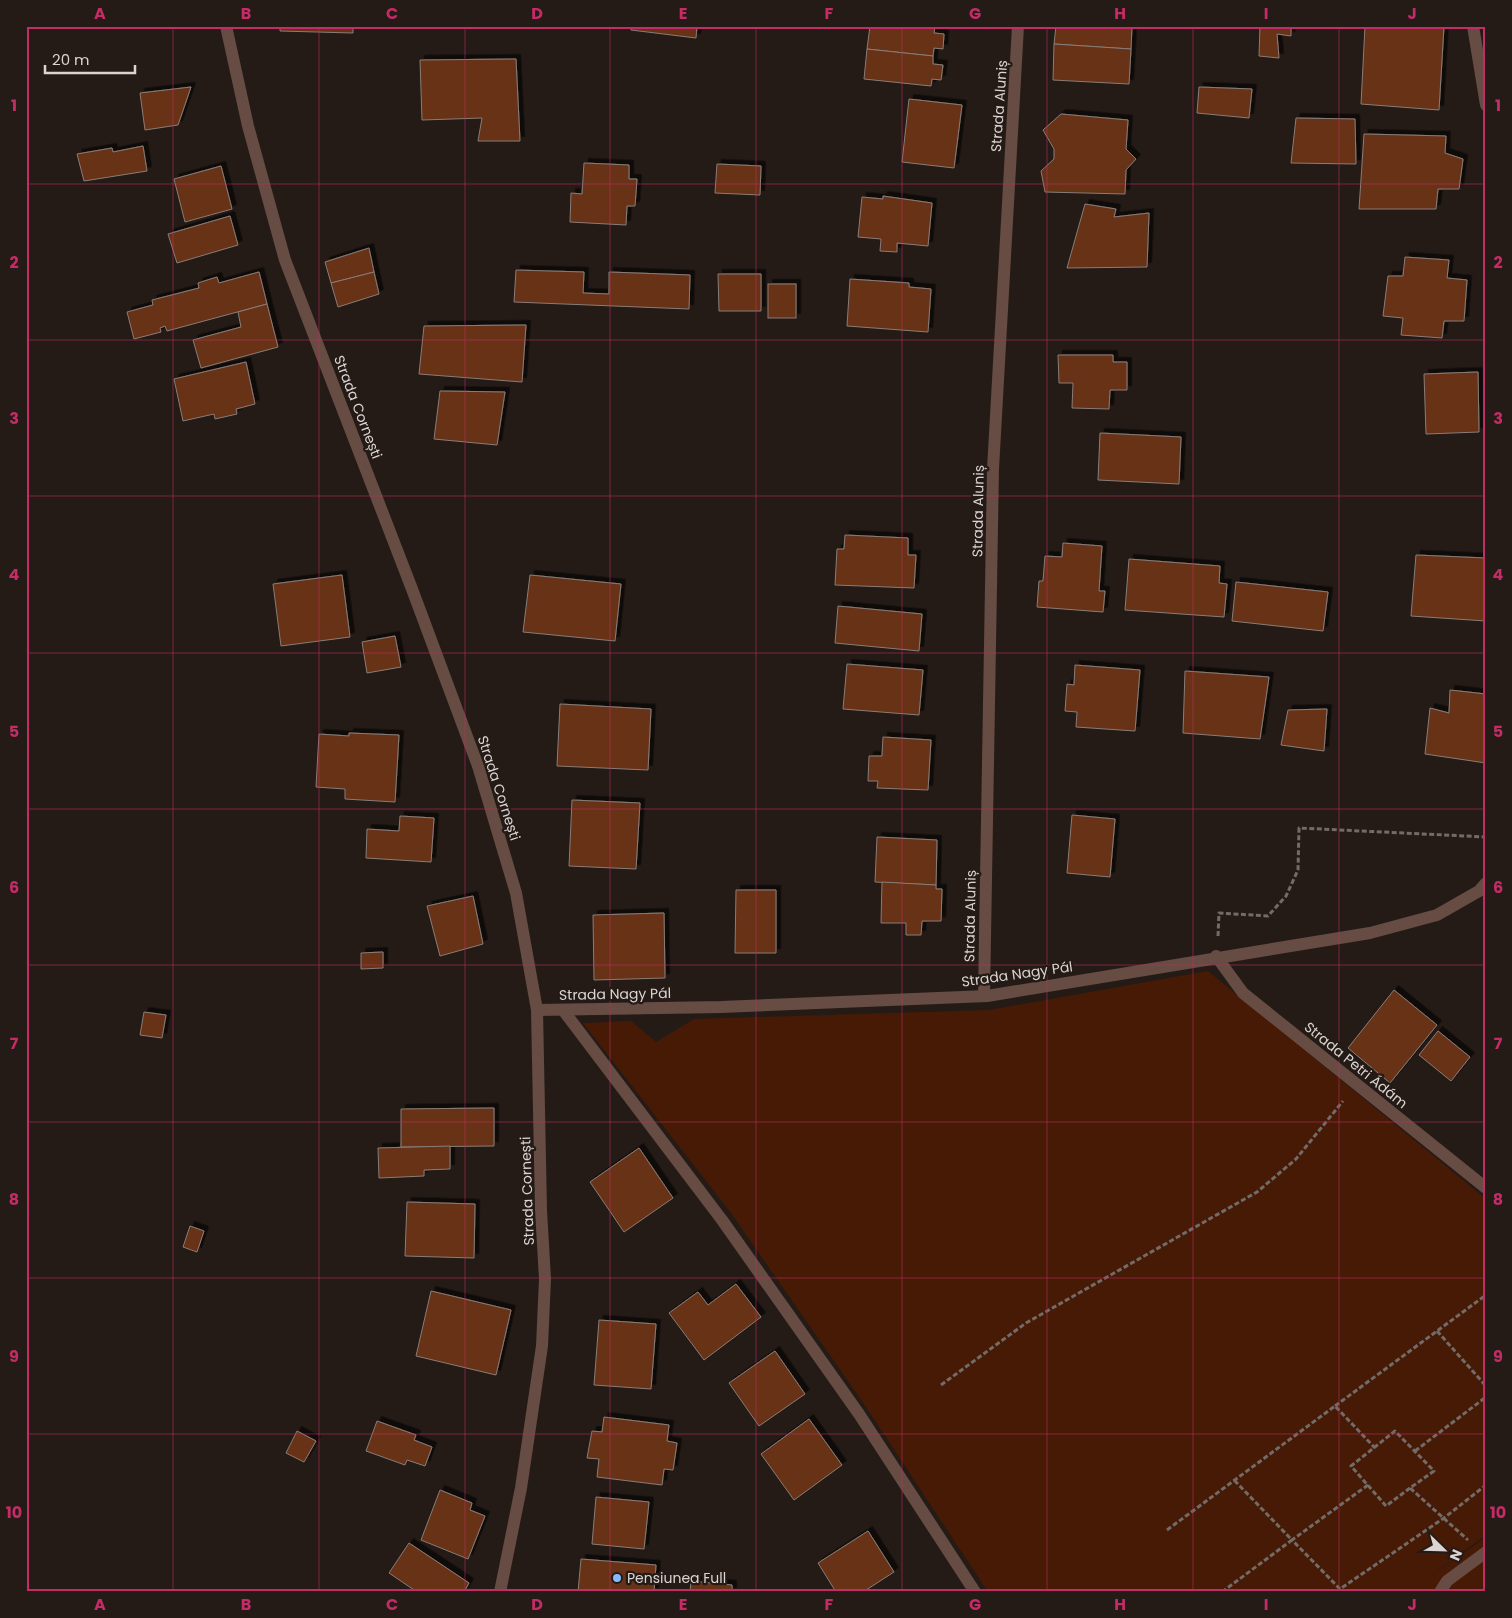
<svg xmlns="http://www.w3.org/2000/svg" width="1512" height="1618" font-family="Poppins,sans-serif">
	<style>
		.green { fill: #471a05 }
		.building { fill: #683017; stroke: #897d78; filter: url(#shadow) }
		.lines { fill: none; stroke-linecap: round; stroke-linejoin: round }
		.path { stroke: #736b68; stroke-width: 3; stroke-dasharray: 5 2.5; stroke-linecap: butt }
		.lane { stroke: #664c42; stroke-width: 12 }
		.street { stroke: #664c42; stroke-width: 12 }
		.grid { fill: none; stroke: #c42b67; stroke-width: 1; stroke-opacity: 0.55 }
		.poi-dot { fill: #85bbfb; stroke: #241b17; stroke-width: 2 }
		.labels { text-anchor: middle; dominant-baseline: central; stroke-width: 4.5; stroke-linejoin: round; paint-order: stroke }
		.street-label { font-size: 14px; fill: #dbd4d2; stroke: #241b17 }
		.poi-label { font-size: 14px; fill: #dbd4d2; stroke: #241b17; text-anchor: start }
		.neatline { fill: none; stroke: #c42b67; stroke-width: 2 }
		.grid-label { font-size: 16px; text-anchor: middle; font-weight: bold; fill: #c42b67 }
	</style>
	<defs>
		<filter id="shadow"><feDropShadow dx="4.5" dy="-4.5" stdDeviation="0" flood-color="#0009"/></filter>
	</defs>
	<rect width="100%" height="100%" fill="#241b17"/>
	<polygon class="green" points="1208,971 1486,1199 1486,1535 1428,1578 1486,1537 1486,1592 988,1592 866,1407 731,1213 583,1023 631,1021 656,1042 694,1019 989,1010"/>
	<g class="building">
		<polygon points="280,26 353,26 353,33 280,31"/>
		<polygon points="631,26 697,26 696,38 631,30"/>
		<polygon points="870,26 935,26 934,33 944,34 943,49 934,48 933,56 867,49"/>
		<polygon points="1056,26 1132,26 1131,49 1054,44"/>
		<polygon points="1260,26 1291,26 1291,36 1277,34 1279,58 1259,56"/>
		<polygon points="1365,26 1444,26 1439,110 1361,104"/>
		<polygon points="1054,44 1131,49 1129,84 1053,80"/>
		<polygon points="867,49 933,56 933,64 943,65 941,80 932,79 931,86 864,79"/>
		<polygon points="516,59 520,141 478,141 482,118 422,120 420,60"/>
		<polygon points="191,87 178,125 145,130 140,93"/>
		<polygon points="1199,87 1252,89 1249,118 1197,113"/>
		<polygon points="909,99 962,105 954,168 902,162"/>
		<polygon points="1061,114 1128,120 1126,149 1136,159 1126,170 1125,194 1045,192 1041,171 1054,159 1054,149 1043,130"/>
		<polygon points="1296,118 1355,119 1356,164 1291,163"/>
		<polygon points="1364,134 1446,136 1445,153 1463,159 1459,189 1438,189 1436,209 1359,209"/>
		<polygon points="143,146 147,171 84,181 77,154 112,148 113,152"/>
		<polygon points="584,163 629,165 629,179 637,179 635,206 627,206 626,225 570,222 571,193 582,194"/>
		<polygon points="717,164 761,166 760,195 715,193"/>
		<polygon points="221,166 232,209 185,222 174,179"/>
		<polygon points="883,196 932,203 928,246 897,243 897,252 880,251 881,239 858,237 862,197 883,199"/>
		<polygon points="1085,204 1116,209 1114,217 1149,213 1147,267 1067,268"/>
		<polygon points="230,216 238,245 177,263 168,234"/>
		<polygon points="369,248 374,272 331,283 325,262"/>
		<polygon points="1405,257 1449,260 1447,278 1467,280 1464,321 1444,321 1442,338 1401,335 1403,318 1383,316 1388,276 1403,276"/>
		<polygon points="516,270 584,272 583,293 609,294 609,272 690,275 689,309 514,302"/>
		<polygon points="259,272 267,304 167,331 165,326 160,328 161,332 134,339 127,312 153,305 152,300 199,288 198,283 217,277 219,283"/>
		<polygon points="374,272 379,294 338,307 331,283"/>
		<polygon points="718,274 761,274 761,311 719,311"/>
		<polygon points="850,279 909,283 909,287 931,289 928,332 847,326"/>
		<rect x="768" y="284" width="28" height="34"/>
		<polygon points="267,304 278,347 201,368 193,340 241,327 238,312"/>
		<polygon points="526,325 522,382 419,374 424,326"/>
		<polygon points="1058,355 1113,355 1113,362 1127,362 1127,390 1110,390 1109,409 1072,408 1073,383 1059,383"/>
		<polygon points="246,362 255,404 236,409 237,414 215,419 214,414 183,421 174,379"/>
		<polygon points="1478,372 1479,432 1426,434 1424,374"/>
		<polygon points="440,391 505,392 497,445 434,439"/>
		<polygon points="1100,433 1181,437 1179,484 1098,480"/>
		<polygon points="845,535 908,538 908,555 916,555 914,588 835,585 837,549 844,549"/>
		<polygon points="1063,543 1102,546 1099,591 1105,591 1103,612 1037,607 1039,581 1043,581 1045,556 1062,557"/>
		<polygon points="1416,555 1486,558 1486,621 1411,616"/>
		<polygon points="1129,559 1220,566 1219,583 1227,584 1224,617 1125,610"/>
		<polygon points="342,575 350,637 281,646 273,584"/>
		<polygon points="530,575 621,584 615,641 523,632"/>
		<polygon points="1236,582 1328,592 1323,631 1232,621"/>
		<polygon points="838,606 922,614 919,651 835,643"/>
		<polygon points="395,636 401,667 367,673 362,642"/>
		<polygon points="847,664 923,670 919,715 843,709"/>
		<polygon points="1075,665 1140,670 1135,731 1076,727 1077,712 1065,711 1067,684 1074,685"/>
		<polygon points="1185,671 1269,677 1260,739 1183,733"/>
		<polygon points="1450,690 1486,694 1486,763 1425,754 1430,708 1449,713"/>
		<polygon points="560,704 651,709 648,770 557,766"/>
		<polygon points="1327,709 1324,751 1281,745 1288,710"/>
		<polygon points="349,733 399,735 395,802 345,799 345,789 316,787 319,734 349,736"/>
		<polygon points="883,737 931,740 928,790 877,788 878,781 868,781 869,756 882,756"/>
		<polygon points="572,800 640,803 636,869 569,866"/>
		<polygon points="1072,815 1115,819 1110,877 1067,873"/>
		<polygon points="400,816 434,818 431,862 366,858 367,829 399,831"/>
		<polygon points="877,837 937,840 936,885 875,882"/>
		<polygon points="882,882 936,885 936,889 942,889 941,921 922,921 921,935 906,935 906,923 881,923"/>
		<polygon points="736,890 776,890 776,953 735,953"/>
		<polygon points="473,896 483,944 440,956 427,906"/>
		<polygon points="664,913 665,978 594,980 593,915"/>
		<polygon points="383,952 383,968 361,969 361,953"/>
		<polygon points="1394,990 1437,1025 1390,1083 1348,1048"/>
		<polygon points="144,1012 166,1015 162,1038 140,1035"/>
		<polygon points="1438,1031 1470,1057 1451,1081 1419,1055"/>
		<polygon points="494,1108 494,1146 401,1147 401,1109"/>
		<polygon points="450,1146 450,1169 424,1170 424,1176 379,1178 378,1148"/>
		<polygon points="639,1148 673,1198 624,1232 590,1182"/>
		<polygon points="407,1202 475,1204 474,1258 405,1256"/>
		<polygon points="190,1226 204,1231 197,1252 183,1247"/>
		<polygon points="736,1284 761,1317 704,1360 669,1313 698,1292 708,1305"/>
		<polygon points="431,1291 511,1310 496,1375 416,1356"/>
		<polygon points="599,1320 656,1324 651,1389 594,1385"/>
		<polygon points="775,1351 805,1394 759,1426 729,1383"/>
		<polygon points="604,1417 669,1425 667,1441 677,1443 673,1470 664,1469 662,1485 597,1477 599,1459 587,1458 592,1431 602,1432"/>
		<polygon points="809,1419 842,1465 794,1500 761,1454"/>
		<polygon points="377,1421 416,1435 414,1440 432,1447 425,1466 407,1460 405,1465 366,1451"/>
		<polygon points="297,1431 316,1441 304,1462 286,1453"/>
		<polygon points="440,1490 472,1503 470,1510 485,1516 468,1559 421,1540"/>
		<polygon points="596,1497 649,1502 644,1549 592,1544"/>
		<polygon points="868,1531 894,1572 863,1592 836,1592 818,1563"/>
		<polygon points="409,1543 469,1583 464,1592 417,1592 389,1573"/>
		<polygon points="581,1559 656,1565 654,1592 578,1592"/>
		<polygon points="691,1581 732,1585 732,1592 690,1592"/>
	</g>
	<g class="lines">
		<g class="path">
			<polyline points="1218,936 1219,913 1268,916 1286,896 1298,870 1299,828 1486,837"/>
			<polyline points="1437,1331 1486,1386"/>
			<polyline points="941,1385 1026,1323 1257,1192 1296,1159 1343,1101"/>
			<polyline points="1335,1406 1486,1295"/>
			<polyline points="1415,1451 1486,1397"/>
			<polyline points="1368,1485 1292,1540 1340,1589 1444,1518 1486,1485"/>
			<polyline points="1410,1488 1386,1506 1351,1466 1395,1431 1434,1471 1410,1488 1468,1540"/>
			<polyline points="1167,1530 1335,1406 1375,1448"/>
			<polyline points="1222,1592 1292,1540 1234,1480"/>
		</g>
		<g class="lane">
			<polyline points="563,1010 722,1220 859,1414 975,1592"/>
			<polyline points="1440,1592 1447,1581 1486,1552"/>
		</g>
		<g class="street">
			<polyline points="226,26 248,126 285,260 412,589 478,766 516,893 537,1010 541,1210 545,1279 542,1346 521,1488 500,1592"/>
			<polyline points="1473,26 1486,105"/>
			<polyline points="1216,956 1243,993 1486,1188"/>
			<polyline points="984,996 993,469 1018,26"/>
			<polyline points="537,1010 721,1007 987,996 1370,933 1437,915 1479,891 1486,883"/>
		</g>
	</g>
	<path class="grid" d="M 173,26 L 173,1592M 319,26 L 319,1592M 465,26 L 465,1592M 610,26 L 610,1592M 756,26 L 756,1592M 902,26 L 902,1592M 1047,26 L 1047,1592M 1193,26 L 1193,1592M 1339,26 L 1339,1592M 26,184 L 1486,184M 26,340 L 1486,340M 26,496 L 1486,496M 26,653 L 1486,653M 26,809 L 1486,809M 26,965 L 1486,965M 26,1122 L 1486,1122M 26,1278 L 1486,1278M 26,1434 L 1486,1434"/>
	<circle class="poi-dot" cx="617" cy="1578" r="5"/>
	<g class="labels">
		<g class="street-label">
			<text transform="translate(999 106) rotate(-86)">Strada Aluniș</text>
			<text transform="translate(358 407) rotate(69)">Strada Cornești</text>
			<text transform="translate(978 511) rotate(-89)">Strada Aluniș</text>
			<text transform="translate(499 788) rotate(72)">Strada Cornești</text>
			<text transform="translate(970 916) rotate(-89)">Strada Aluniș</text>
			<text transform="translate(1017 974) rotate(-8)">Strada Nagy Pál</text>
			<text transform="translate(615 994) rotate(-1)">Strada Nagy Pál</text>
			<text transform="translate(1356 1065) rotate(39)">Strada Petri Ádám</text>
			<text transform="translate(527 1191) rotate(-92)">Strada Cornești</text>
		</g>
		<g class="poi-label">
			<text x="627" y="1578">Pensiunea Full</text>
		</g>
	</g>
	<rect width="1512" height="1618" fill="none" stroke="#241b17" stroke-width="55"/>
	<g transform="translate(1444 1550) rotate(113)" stroke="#241b17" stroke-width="4" paint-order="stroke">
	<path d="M0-4L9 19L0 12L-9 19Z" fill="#dbd4d2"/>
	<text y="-8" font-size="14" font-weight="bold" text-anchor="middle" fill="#dbd4d2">N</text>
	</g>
	<path d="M45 65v8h90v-8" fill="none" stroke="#dbd4d2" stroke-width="2.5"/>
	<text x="52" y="65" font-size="15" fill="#dbd4d2" stroke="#241b17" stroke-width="4" paint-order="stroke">20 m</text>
	<rect x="28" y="28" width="1456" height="1562" class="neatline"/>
	<g class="grid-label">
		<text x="100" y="19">A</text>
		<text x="246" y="19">B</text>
		<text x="392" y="19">C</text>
		<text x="537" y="19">D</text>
		<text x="683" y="19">E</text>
		<text x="829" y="19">F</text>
		<text x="975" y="19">G</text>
		<text x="1120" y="19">H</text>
		<text x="1266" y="19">I</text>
		<text x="1412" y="19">J</text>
		<text x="14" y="111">1</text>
		<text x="1498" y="111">1</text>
		<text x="14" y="268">2</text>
		<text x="1498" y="268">2</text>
		<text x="14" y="424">3</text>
		<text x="1498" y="424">3</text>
		<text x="14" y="580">4</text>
		<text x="1498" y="580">4</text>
		<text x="14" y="737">5</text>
		<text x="1498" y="737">5</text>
		<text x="14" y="893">6</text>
		<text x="1498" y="893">6</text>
		<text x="14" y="1049">7</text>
		<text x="1498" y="1049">7</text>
		<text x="14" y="1205">8</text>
		<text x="1498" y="1205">8</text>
		<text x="14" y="1362">9</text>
		<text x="1498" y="1362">9</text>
		<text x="14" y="1518">10</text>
		<text x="1498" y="1518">10</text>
		<text x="100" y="1610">A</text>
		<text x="246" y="1610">B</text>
		<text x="392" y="1610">C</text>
		<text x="537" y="1610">D</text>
		<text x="683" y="1610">E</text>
		<text x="829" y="1610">F</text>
		<text x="975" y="1610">G</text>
		<text x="1120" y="1610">H</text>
		<text x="1266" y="1610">I</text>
		<text x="1412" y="1610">J</text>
	</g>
</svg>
